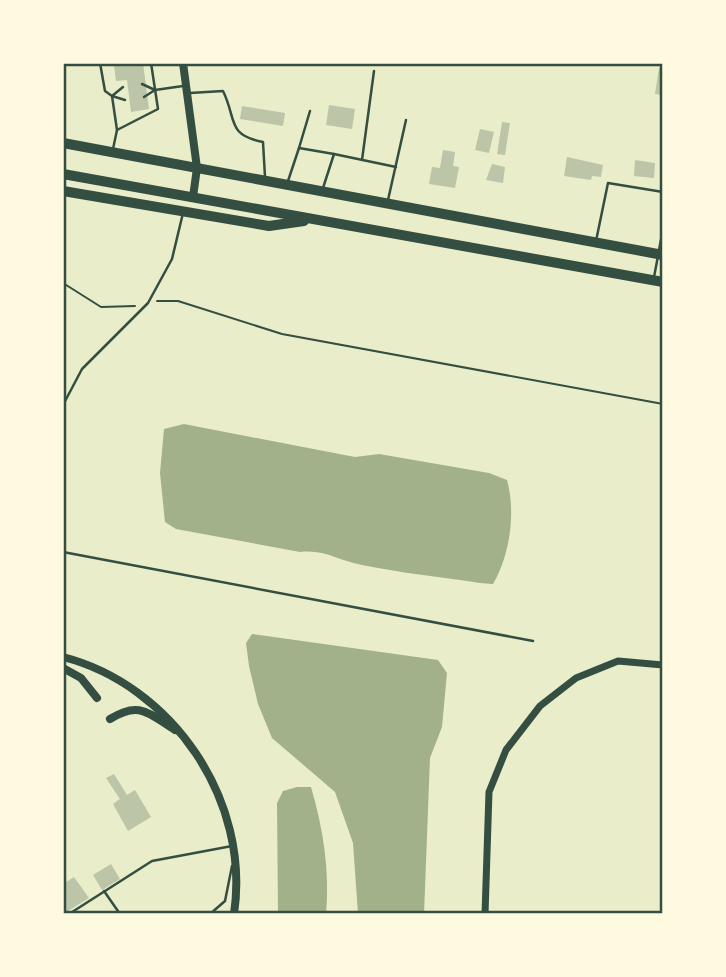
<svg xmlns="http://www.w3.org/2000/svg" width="726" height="977" font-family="'Space Grotesk',sans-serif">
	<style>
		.water { fill: #a3b18a }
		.building { fill: #bcc5a7 }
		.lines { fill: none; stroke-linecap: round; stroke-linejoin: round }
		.path { stroke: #344e41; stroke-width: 2 }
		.service { stroke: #344e41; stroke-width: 2.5 }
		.tertiary { stroke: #344e41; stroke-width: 7 }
		.secondary { stroke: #344e41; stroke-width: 8 }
		.trunk { stroke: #344e41; stroke-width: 10 }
		.neatline { fill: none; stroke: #344e41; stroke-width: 2.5 }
	</style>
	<rect width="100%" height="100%" fill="#e9edc9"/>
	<g class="water">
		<path d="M 184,424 L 355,457 L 379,454 L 489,473 L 507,480 C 516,512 510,555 493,584 L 480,583 C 441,577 401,573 362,565 C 339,561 325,549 300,552 L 176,529 L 165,522 L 160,473 L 164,429 Z"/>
		<polygon points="252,634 438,660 447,673 442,727 430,758 424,914 358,914 353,843 335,792 272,738 258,704 249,666 246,643"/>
		<path d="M 297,787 L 311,787 C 323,828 330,871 326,914 L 278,914 L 277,803 L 283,791 Z"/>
	</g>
	<g class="building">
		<polygon points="143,63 149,109 131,112 127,80 116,81 114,65"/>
		<polygon points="659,68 663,68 662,95 655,94"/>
		<polygon points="329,105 355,109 352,129 326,125"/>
		<polygon points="242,106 285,113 283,126 240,119"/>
		<polygon points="502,122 510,123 505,155 497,154"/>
		<polygon points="480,129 494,132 489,153 475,150"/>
		<polygon points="443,150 455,152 453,166 459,167 455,188 429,184 432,167 440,168"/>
		<polygon points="567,157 603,165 601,177 592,176 591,180 564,176"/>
		<polygon points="635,160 655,163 654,178 634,176"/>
		<polygon points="492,164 505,167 503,183 486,180"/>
		<polygon points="114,774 127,795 135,790 151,817 128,831 113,804 120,799 106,778"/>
		<polygon points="111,864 120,879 102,890 93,875"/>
		<polygon points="74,877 89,898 63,914 63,884"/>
	</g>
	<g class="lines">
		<g class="path">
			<polyline points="63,283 101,307 135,306"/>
			<polyline points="157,301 178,301 282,334 663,404"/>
		</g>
		<g class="service">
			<polyline points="100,63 105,91 112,96 117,130 113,149"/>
			<polyline points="142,84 155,90 144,97"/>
			<polyline points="123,87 112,96 125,100"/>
			<polyline points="155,90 183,86"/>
			<path d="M 190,93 L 223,91 C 237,119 226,135 263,142 L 265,177"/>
			<polyline points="117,130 158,109 151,63"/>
			<polyline points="299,148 310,111"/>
			<polyline points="362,160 374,71"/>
			<polyline points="288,181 299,148 334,154"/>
			<polyline points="323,188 334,154 396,167"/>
			<polyline points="388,200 406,120"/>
			<polyline points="596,241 608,183 663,192"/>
			<polyline points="659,250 663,229"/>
			<polyline points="654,277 658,256"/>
			<polyline points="63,405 82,369 148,303 172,259 183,213"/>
			<polyline points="63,552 533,641"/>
			<polyline points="104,891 120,914"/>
			<polyline points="69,914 152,861 232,846"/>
			<polyline points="210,914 225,901 232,866"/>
		</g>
		<polyline class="tertiary" points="485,914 489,792 506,750 540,706 576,678 618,661 663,665"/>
		<g class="secondary">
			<polyline points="183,63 197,168 193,197"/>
			<path d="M 63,657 C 172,685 251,800 234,914"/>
			<polyline points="63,668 81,678 97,698"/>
			<path d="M 110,719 C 140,700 149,714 175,730"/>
		</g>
		<g class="trunk">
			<polyline points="63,143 663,255"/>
			<polyline points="63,174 663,282"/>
			<polyline points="63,191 269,226 304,221"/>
		</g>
	</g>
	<rect width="726" height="977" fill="none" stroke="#fefae0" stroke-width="130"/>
	<rect x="65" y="65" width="596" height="847" class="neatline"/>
</svg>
